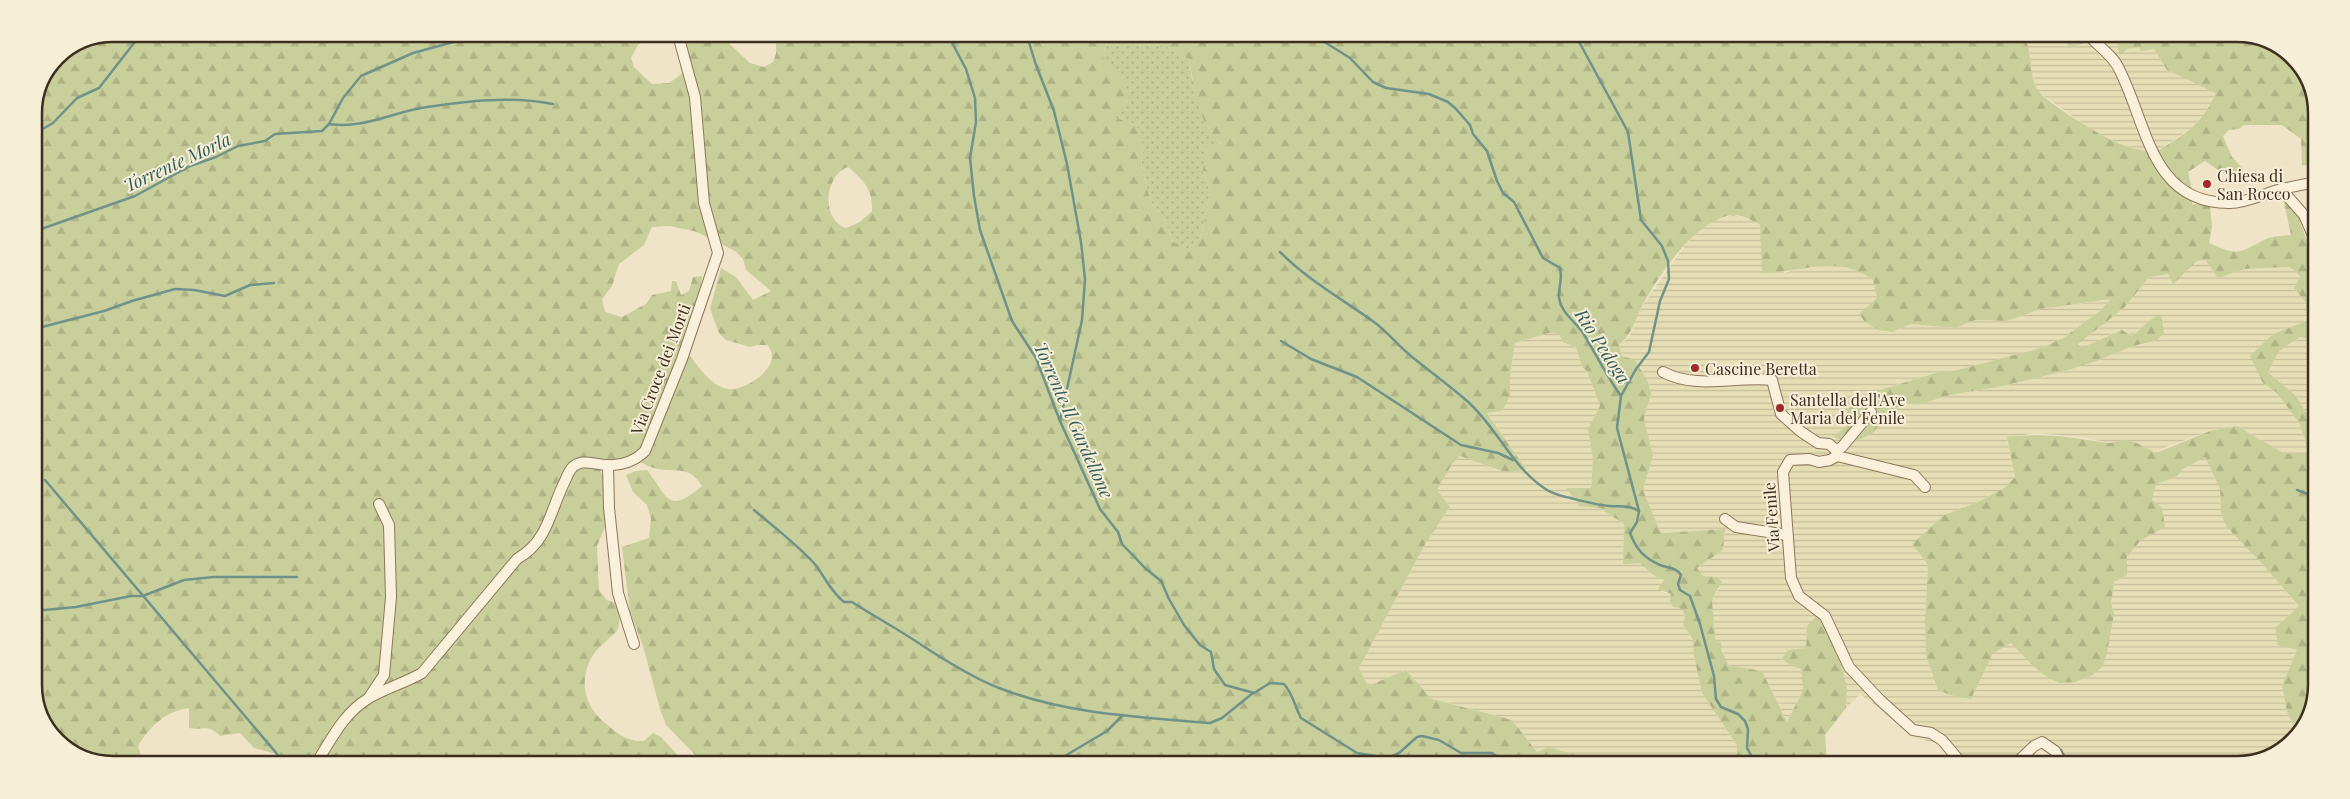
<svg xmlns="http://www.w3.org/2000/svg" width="2350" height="799" font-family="'Playfair Display',serif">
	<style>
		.farmland { fill: url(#farmland-rules) }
		.grass { fill: url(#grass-dots) }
		.forest { fill: url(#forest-firs); fill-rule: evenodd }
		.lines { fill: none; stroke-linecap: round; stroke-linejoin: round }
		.stream { stroke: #6f938a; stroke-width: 2.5 }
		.minor-casing { stroke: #8d765c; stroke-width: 12 }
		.minor { stroke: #faf1dc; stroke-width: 10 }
		.poi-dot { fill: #9e2a2b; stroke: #f7eed8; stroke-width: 2 }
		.labels { text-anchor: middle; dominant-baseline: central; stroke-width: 4; stroke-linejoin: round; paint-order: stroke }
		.poi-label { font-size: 16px; fill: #3d2e20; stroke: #f7eed8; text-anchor: start }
		.street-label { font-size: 16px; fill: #3d2e20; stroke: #f7eed8 }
		.water-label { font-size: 18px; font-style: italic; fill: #2f5d5a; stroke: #f7eed8 }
		.rim { fill: none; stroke: #3d2e20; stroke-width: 2.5 }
	</style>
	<defs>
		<pattern id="farmland-rules" width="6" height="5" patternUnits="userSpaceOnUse" patternTransform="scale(1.25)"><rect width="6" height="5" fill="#e6deb5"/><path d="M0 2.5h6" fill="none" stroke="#c6bf9b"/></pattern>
		<pattern id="grass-dots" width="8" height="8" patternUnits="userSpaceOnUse" patternTransform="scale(1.25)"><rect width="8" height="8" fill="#c9cf9b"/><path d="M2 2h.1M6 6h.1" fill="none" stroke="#aeb285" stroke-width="1.8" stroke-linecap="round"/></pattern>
		<pattern id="forest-firs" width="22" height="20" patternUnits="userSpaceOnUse" patternTransform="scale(1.25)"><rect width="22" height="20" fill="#c9cf9b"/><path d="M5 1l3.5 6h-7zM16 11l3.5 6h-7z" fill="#aeb285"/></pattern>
	</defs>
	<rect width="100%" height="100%" fill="#f0e4c8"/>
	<g class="farmland">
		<polygon points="2024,37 2063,38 2071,48 2086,38 2122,38 2117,45 2127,49 2139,47 2142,51 2154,49 2167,70 2217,92 2209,111 2190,129 2154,153 2119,144 2089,128 2037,91 2030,66 2031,56"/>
		<polygon points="1733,215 1747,218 1760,225 1784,273 1812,266 1841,265 1858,270 1873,280 1877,298 1892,332 1911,324 1955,328 1975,320 2007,321 2041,309 2112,299 2100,311 2063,338 2044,347 1950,372 1939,372 1882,389 1849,414 1849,424 1902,404 1921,404 1950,395 1998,387 2065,371 2097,361 2130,347 2143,345 2147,323 2143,329 2132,336 2128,333 2112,334 2080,349 2078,344 2125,307 2149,277 2168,274 2173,284 2197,261 2205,259 2218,278 2245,269 2290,267 2300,276 2294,288 2306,303 2307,321 2273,334 2263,383 2277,393 2300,424 2309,454 2285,454 2237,426 2210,431 2166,447 2156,453 2136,443 2123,440 2111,443 2081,437 2035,433 2007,438 2015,477 2004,488 1978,502 1944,515 1912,544 1928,565 1925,620 1971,699 1993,652 2011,642 2048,678 2109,632 2114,614 2111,603 2114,582 2127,575 2127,557 2140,541 2164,527 2151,500 2156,484 2176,477 2183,469 2205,457 2220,489 2221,512 2299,607 2297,650 2282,685 2287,712 2297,732 2285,749 2236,765 2064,765 2049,739 2026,745 2007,765 1965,765 1941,745 1910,736 1882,710 1860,694 1846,708 1847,689 1841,669 1807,626 1806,648 1788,650 1792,666 1801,668 1803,690 1787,722 1762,671 1727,665 1724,653 1715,639 1712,627 1712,602 1714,595 1720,588 1717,577 1703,576 1697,568 1723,550 1725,529 1661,533 1643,490 1653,455 1644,419 1651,394 1648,382 1622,356 1619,345 1629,337 1642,306 1686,244 1701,229 1714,221"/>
		<polygon points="1549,333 1559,334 1564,343 1576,347 1582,367 1587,371 1600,406 1588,429 1593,459 1591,488 1566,488 1580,505 1600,508 1624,524 1623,563 1640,563 1653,575 1665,580 1661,592 1671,594 1679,607 1684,611 1686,629 1693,640 1694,656 1702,693 1737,745 1736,764 1591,764 1579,756 1537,752 1512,720 1432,699 1406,670 1368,686 1359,668 1425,544 1450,507 1437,490 1452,464 1460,456 1508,473 1526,469 1487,412 1510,396 1510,376 1515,343"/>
		<polygon points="2300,337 2315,341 2314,426 2296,396 2268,372 2279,351"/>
	</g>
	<polygon class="grass" points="1119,36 1153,36 1157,41 1189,59 1192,79 1215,137 1221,145 1203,171 1210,192 1201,237 1188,249 1172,241 1163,216 1151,203 1141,165 1143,148 1135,124 1111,117 1129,99 1103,58 1108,39"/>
	<g class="forest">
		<path d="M 114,34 L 653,35 L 638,45 L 631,58 L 634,67 L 652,84 L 669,83 L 683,73 L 677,43 L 667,35 L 720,35 L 750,63 L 764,67 L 773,62 L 776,54 L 776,38 L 773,35 L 1119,36 L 1108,39 L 1103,58 L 1126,84 L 1129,99 L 1112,117 L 1135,124 L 1141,133 L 1143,148 L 1141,165 L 1151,203 L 1163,216 L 1172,241 L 1188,249 L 1201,237 L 1210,192 L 1203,171 L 1206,147 L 1221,144 L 1207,129 L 1196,99 L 1189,59 L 1156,41 L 1153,36 L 2024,37 C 2034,53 2028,73 2037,89 C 2043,101 2106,139 2120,144 C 2131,148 2143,150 2154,153 C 2183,136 2203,124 2216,93 L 2167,70 L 2154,49 L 2141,51 L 2139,47 L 2127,49 L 2120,55 L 2117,45 L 2122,38 L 2262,38 L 2300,65 L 2316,108 L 2316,167 L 2302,165 L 2301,139 L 2282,125 L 2244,125 L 2239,129 L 2229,130 L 2223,136 L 2232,157 L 2242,167 L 2244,175 L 2236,182 L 2205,161 L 2188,172 L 2192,191 L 2192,204 L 2210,205 L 2212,227 L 2209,243 C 2238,256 2237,254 2264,240 C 2272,236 2282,236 2291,235 L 2282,194 L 2295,208 L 2315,263 L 2315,341 L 2300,337 L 2279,351 L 2268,372 L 2296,396 L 2314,426 L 2312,711 L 2297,732 L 2287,712 L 2282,685 L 2297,650 L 2278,645 L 2275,628 L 2299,606 L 2265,567 L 2226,526 L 2221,512 L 2220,489 L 2205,457 L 2183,469 L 2176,477 L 2156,484 L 2152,500 L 2162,508 L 2165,527 L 2140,541 L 2127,557 L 2127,575 L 2114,582 L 2111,603 L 2114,614 L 2107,652 L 2103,666 L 2091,676 L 2075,682 L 2060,683 L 2048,678 L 2032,665 L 2011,643 L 1993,653 L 1971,699 L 1950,695 L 1938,690 L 1926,655 L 1925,620 L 1928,565 L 1912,544 L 1944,515 L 1978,502 L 2004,488 L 2015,477 L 2007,437 C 2047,432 2070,438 2108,443 C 2114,443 2118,440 2123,440 C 2135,440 2146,448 2156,453 L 2210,431 L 2237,426 L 2285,454 L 2309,454 L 2300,424 L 2277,393 L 2263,383 L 2250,356 L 2273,334 L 2307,321 L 2306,303 L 2294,288 L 2300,276 L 2290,267 L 2245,269 L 2218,278 L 2205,259 L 2197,261 L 2173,284 L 2168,274 L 2149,277 L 2125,307 L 2078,344 L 2081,348 L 2122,330 L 2132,336 C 2143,329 2148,318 2161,315 L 2164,333 L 2157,340 L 2130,347 L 2097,361 L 2065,371 L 1998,387 L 1950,395 L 1921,404 L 1902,404 L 1871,434 L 1848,445 L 1834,436 L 1849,424 L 1847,411 L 1863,395 L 1939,372 L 1950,372 L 2044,347 L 2063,338 L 2100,311 L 2111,299 L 2041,309 L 2007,321 L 1975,320 L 1955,328 L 1911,324 L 1892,332 L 1879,330 L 1865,322 L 1859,314 L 1877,298 L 1873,280 C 1835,253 1804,273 1762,273 L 1760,225 C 1752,220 1742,214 1732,215 C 1694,221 1659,275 1642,306 C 1635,321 1632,334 1619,345 L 1622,356 L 1635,360 L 1648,382 L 1651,394 L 1644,419 L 1653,455 L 1643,490 L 1661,533 L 1725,529 L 1723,550 L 1697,568 L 1703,576 L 1717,577 L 1722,582 L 1714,595 L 1712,602 L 1715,639 L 1721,643 C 1720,651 1726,656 1728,665 L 1762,671 L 1787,722 L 1803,690 L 1801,669 L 1792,666 L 1782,659 L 1788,650 L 1806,648 L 1807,626 L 1818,614 L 1835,642 L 1847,689 L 1846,708 L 1825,735 L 1827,764 L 1736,764 L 1737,745 L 1702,693 L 1694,656 L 1693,640 L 1683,624 C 1687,614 1684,607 1673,607 L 1670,601 L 1671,594 L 1658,589 L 1664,580 L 1653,575 L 1640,563 L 1623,564 L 1624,524 L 1600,508 L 1580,506 L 1566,488 L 1591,488 L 1593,459 L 1588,429 L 1600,406 L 1587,371 L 1582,367 L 1576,347 L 1564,343 L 1559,334 L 1549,333 L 1515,343 L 1510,376 L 1510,396 L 1502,411 L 1487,413 L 1526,469 L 1508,473 L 1460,456 L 1452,464 L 1437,490 L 1450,507 L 1425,544 L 1359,668 L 1368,686 L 1406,670 L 1432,699 L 1512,720 L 1537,752 L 1549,747 L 1579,756 L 1591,764 L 702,762 L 666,725 L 660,709 L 643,646 L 630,612 L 622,547 L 649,538 L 651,519 L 647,505 L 633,492 L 626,475 L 636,471 L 647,470 C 669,498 667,515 702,486 C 689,465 679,473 658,469 C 649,468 638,460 630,456 L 621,462 L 600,470 L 603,477 L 607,508 L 605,527 L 597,546 L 599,590 L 607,600 L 617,603 C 619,611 622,626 615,633 C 609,639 602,644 596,651 C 578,674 582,704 604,722 C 617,733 626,742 644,741 L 653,733 L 661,737 L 684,762 L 306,762 L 254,748 L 240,733 L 220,736 C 207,723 204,731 189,728 L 189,708 C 166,711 150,726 138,746 L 142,759 L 139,761 L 88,761 L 50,734 L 34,691 L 34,108 L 57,57 ZM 848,167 C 864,180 873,190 872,211 L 860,222 L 846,228 C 820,219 825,175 848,167 ZM 670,226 L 697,232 L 735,251 L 743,259 L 746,270 L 771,291 L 753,300 L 736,277 L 721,268 L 710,309 L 719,333 L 726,340 L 750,347 L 758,345 L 767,345 C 786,365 745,392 728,389 C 710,386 697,364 686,351 L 701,289 L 702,276 L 693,277 L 689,291 L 681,295 L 676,281 L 672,281 L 671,291 L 652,295 L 646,304 L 622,317 L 605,312 L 602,299 L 612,286 L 619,264 L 644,245 L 652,227 Z"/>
		<polygon points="2063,38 2086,38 2083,43 2070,48"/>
	</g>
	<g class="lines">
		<g class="stream">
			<path d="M 948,35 L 966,69 L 975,98 L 976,122 L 970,158 L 974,196 L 980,230 L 1012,321 L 1036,358 L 1060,421 L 1100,509 L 1118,532 L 1122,544 L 1145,568 L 1161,581 L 1169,599 L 1184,625 L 1200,645 L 1211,652 L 1214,669 L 1225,685 L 1254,693 L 1270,683 L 1284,684 C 1293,694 1295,707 1301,718 L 1357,753 L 1388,758 L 1399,753 L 1417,737 L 1422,736 L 1439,740 L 1461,753 L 1492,753 L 1504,761 L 1519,764"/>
			<polyline points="1027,36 1036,65 1054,111 1067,164 1081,242 1085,279 1082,320 1060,421"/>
			<path d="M 1315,36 L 1350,58 L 1373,82 L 1386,88 L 1429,94 L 1448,102 L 1456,109 L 1470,125 L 1473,134 L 1487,151 L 1497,181 L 1503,193 L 1514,202 L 1543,258 L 1560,268 C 1563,279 1558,288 1559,298 C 1561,313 1575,321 1583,333 C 1596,354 1606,375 1621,396 L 1617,428 L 1639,511 L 1637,522 L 1630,533 C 1636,549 1644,558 1660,565 C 1668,568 1676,567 1681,575 L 1678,584 L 1680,590 L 1690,596 L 1700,624 L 1714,676 L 1716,699 L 1721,707 L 1738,714 L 1745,721 L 1748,729 L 1747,748 L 1756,764"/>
			<polyline points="1573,37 1577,38 1628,132 1641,220 1662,246 1668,261 1669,279 1660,301 1649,352 1636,369 1621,396"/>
			<path d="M 329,124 C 365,129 392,112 427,107 C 468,101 511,96 553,104"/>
			<polyline points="34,134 53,123 77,98 99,88 141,34"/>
			<polyline points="34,234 44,228 135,196 190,166 216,157 238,146 265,141 275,134 322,131 329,124 343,98 361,76 413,53 457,41 471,41 478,34"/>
			<path d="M 1280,252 C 1309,281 1342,299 1374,322 C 1388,332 1398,346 1411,356 C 1429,371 1449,385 1467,401 C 1497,427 1512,468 1547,490 C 1556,496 1598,505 1610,506 C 1621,507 1629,505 1639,511"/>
			<polyline points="34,329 104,311 132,301 175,289 194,290 225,296 250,285 274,283"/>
			<polyline points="1281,341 1311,359 1357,377 1461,445 1498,453 1513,460"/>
			<polyline points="45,480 283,761"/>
			<polyline points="2297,490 2313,496"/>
			<path d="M 754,510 C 774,527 795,543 813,562 C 824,575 830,591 844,602 L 852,602 C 875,617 900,630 923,646 C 946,661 973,678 999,688 C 1066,714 1139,717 1210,723 L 1222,718 L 1253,693"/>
			<polyline points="34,611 76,607 131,596 143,596 184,580 214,577 297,577"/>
			<polyline points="2061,750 2069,765"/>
			<polyline points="1053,763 1107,731 1123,715"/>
		</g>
		<defs>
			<g id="minor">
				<path d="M 2091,38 C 2100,47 2114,57 2119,69 C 2147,122 2150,204 2230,203 C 2247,203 2265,193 2281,189 L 2304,215 L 2315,240"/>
				<polyline points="2281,189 2316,182"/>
				<path d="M 1663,372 C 1697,390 1736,376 1772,380 L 1781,414 L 1800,431 L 1818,443 L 1829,444 L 1836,450 L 1837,456 L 1830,460 L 1819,462 L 1809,459 L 1790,460 L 1783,472 L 1791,578 L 1799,596 L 1825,616 L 1849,667 L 1880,700 L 1913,730 L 1931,733 L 1942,740 L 1963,765"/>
				<polyline points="1836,450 1842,447 1871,412"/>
				<polyline points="1837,456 1914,475 1925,487"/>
				<polyline points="608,465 609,508 618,593 634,644"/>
				<polyline points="1725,519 1736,527 1787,535"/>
				<polyline points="370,696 384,675 391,597 389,525 379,504"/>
				<path d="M 317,762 C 332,738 344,713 369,698 C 386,688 405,683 422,673 L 517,559 C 548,541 549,514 564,483 C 566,479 568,473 571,469 C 581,457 594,465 607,465 C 621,466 635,461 645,451 L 682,359 L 718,253 L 704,203 L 695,97 L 678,35"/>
				<polyline points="2014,765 2034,746 2042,742 2055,751 2062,765"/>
			</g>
		</defs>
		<use href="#minor" class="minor-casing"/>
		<use href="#minor" class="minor"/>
	</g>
	<g class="poi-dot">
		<circle cx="2207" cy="184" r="5"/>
		<circle cx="1695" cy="368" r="5"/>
		<circle cx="1780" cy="408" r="5"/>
	</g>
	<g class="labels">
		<g class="poi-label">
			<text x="2217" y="175">Chiesa di<tspan x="2217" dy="18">San Rocco</tspan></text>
			<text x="1705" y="368">Cascine Beretta</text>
			<text x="1790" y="399">Santella dell'Ave<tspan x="1790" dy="18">Maria del Fenile</tspan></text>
		</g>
		<g class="street-label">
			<text transform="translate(660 369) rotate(-69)">Via Croce dei Morti</text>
			<text transform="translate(1771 517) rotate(-94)">Via Fenile</text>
		</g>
		<g class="water-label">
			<text transform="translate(177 162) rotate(-25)">Torrente Morla</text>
			<text transform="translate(1603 346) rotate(57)">Rio Pedoga</text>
			<text transform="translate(1074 420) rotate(66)">Torrente Il Gardellone</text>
		</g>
	</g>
	<path d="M0 0H2350V799H0ZM113 42H2237A71 71 0 0 1 2308 113V685A71 71 0 0 1 2237 756H113A71 71 0 0 1 42 685V113A71 71 0 0 1 113 42Z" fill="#f7eed8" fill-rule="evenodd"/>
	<path class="rim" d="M113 42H2237A71 71 0 0 1 2308 113V685A71 71 0 0 1 2237 756H113A71 71 0 0 1 42 685V113A71 71 0 0 1 113 42Z"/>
</svg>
